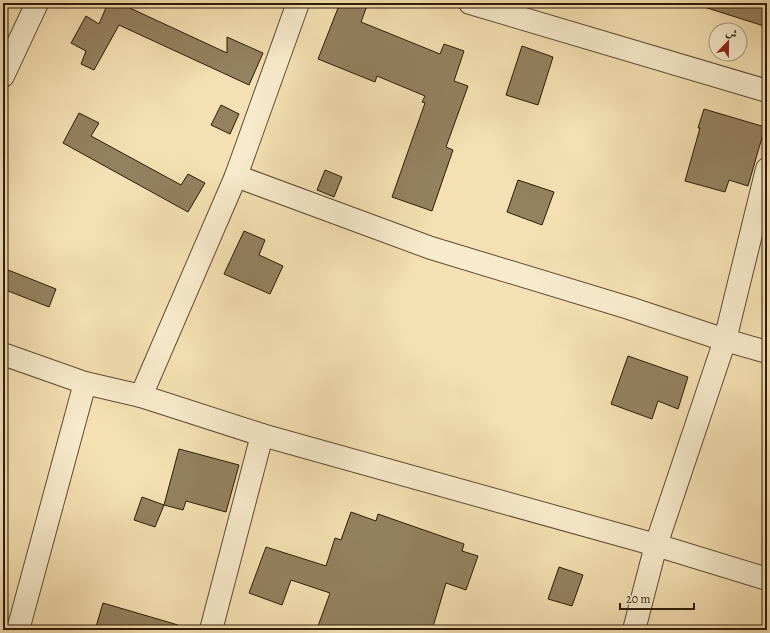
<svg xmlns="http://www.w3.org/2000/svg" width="770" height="633" font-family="Alegreya,Amiri,serif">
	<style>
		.building { fill: #948160; stroke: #2d1b07 }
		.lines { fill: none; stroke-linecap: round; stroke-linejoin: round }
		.street-casing { stroke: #5f4c32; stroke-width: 24 }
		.street { stroke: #f8ebcd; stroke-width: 22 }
	</style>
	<rect width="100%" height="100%" fill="#f4e0b2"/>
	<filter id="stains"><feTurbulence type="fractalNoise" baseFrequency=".005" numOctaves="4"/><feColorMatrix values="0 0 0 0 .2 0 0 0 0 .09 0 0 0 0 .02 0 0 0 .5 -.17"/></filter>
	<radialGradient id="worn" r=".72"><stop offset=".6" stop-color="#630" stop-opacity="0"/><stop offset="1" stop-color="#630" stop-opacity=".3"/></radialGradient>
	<g class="building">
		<polygon points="108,3 119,3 227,53 227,37 263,53 249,85 119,25 94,70 81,64 86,51 71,43 86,16 99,24"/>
		<polygon points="340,3 368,3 361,22 440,54 444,44 464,51 454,81 468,86 446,147 453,150 432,211 392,197 425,103 422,102 425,96 377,76 375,82 318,59"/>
		<polygon points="704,3 767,3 767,27 704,7"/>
		<polygon points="522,46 553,57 538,105 506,95"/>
		<polygon points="221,105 239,114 230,134 211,125"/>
		<polygon points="704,109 765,127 748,186 729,180 725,192 685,181 700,128 698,128"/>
		<polygon points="79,113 99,123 91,136 181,185 188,174 205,183 188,212 63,143"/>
		<polygon points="325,170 342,177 334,197 317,190"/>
		<polygon points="518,180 554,192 542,225 507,212"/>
		<polygon points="244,231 265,240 259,255 283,266 270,294 224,274"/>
		<polygon points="3,268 56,289 49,307 3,289"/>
		<polygon points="628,356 688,377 678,409 658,401 652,419 611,404"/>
		<polygon points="179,449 239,465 226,512 186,501 183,510 164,505"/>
		<polygon points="142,497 164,505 155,527 134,520"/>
		<polygon points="351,512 376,521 378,514 464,544 462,551 478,556 466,590 446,583 432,630 330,630 318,626 330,593 291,580 282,605 249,593 266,547 326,566 335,538 341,540"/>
		<polygon points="559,567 583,575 572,606 548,599"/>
		<polygon points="103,603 178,625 177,630 95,630"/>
	</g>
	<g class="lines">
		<defs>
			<g id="street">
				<polyline points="470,3 767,91"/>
				<polyline points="3,76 37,3"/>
				<polyline points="236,176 431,248 629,308 725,340 767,352"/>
				<polyline points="3,354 85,383 141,396 262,435 656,545 767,579"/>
				<polyline points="141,396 236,176 298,3"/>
				<polyline points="18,630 85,383"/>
				<polyline points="211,630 262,435"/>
				<polyline points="634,630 656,545 725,340 767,169"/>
			</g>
		</defs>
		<use href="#street" class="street-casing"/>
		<use href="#street" class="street"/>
	</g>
	<rect width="770" height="633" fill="none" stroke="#f4e0b2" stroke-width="16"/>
	<rect x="4" y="4" width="762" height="625" fill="none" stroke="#2d1b07" stroke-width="2"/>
	<rect x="8" y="8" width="754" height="617" fill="none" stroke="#2d1b07"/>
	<g transform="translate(728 42) rotate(22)"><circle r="19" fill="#f8ebcd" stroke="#a7987e"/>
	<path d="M0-3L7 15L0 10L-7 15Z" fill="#8f2418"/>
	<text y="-6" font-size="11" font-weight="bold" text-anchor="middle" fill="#2d1b07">ش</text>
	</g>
	<path d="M620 603v6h74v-6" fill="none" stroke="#2d1b07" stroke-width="2"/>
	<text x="626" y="603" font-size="12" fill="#2d1b07" stroke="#f8ebcd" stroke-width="3" paint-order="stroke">20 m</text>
	<rect width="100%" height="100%" filter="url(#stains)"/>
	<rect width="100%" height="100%" fill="url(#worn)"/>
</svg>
